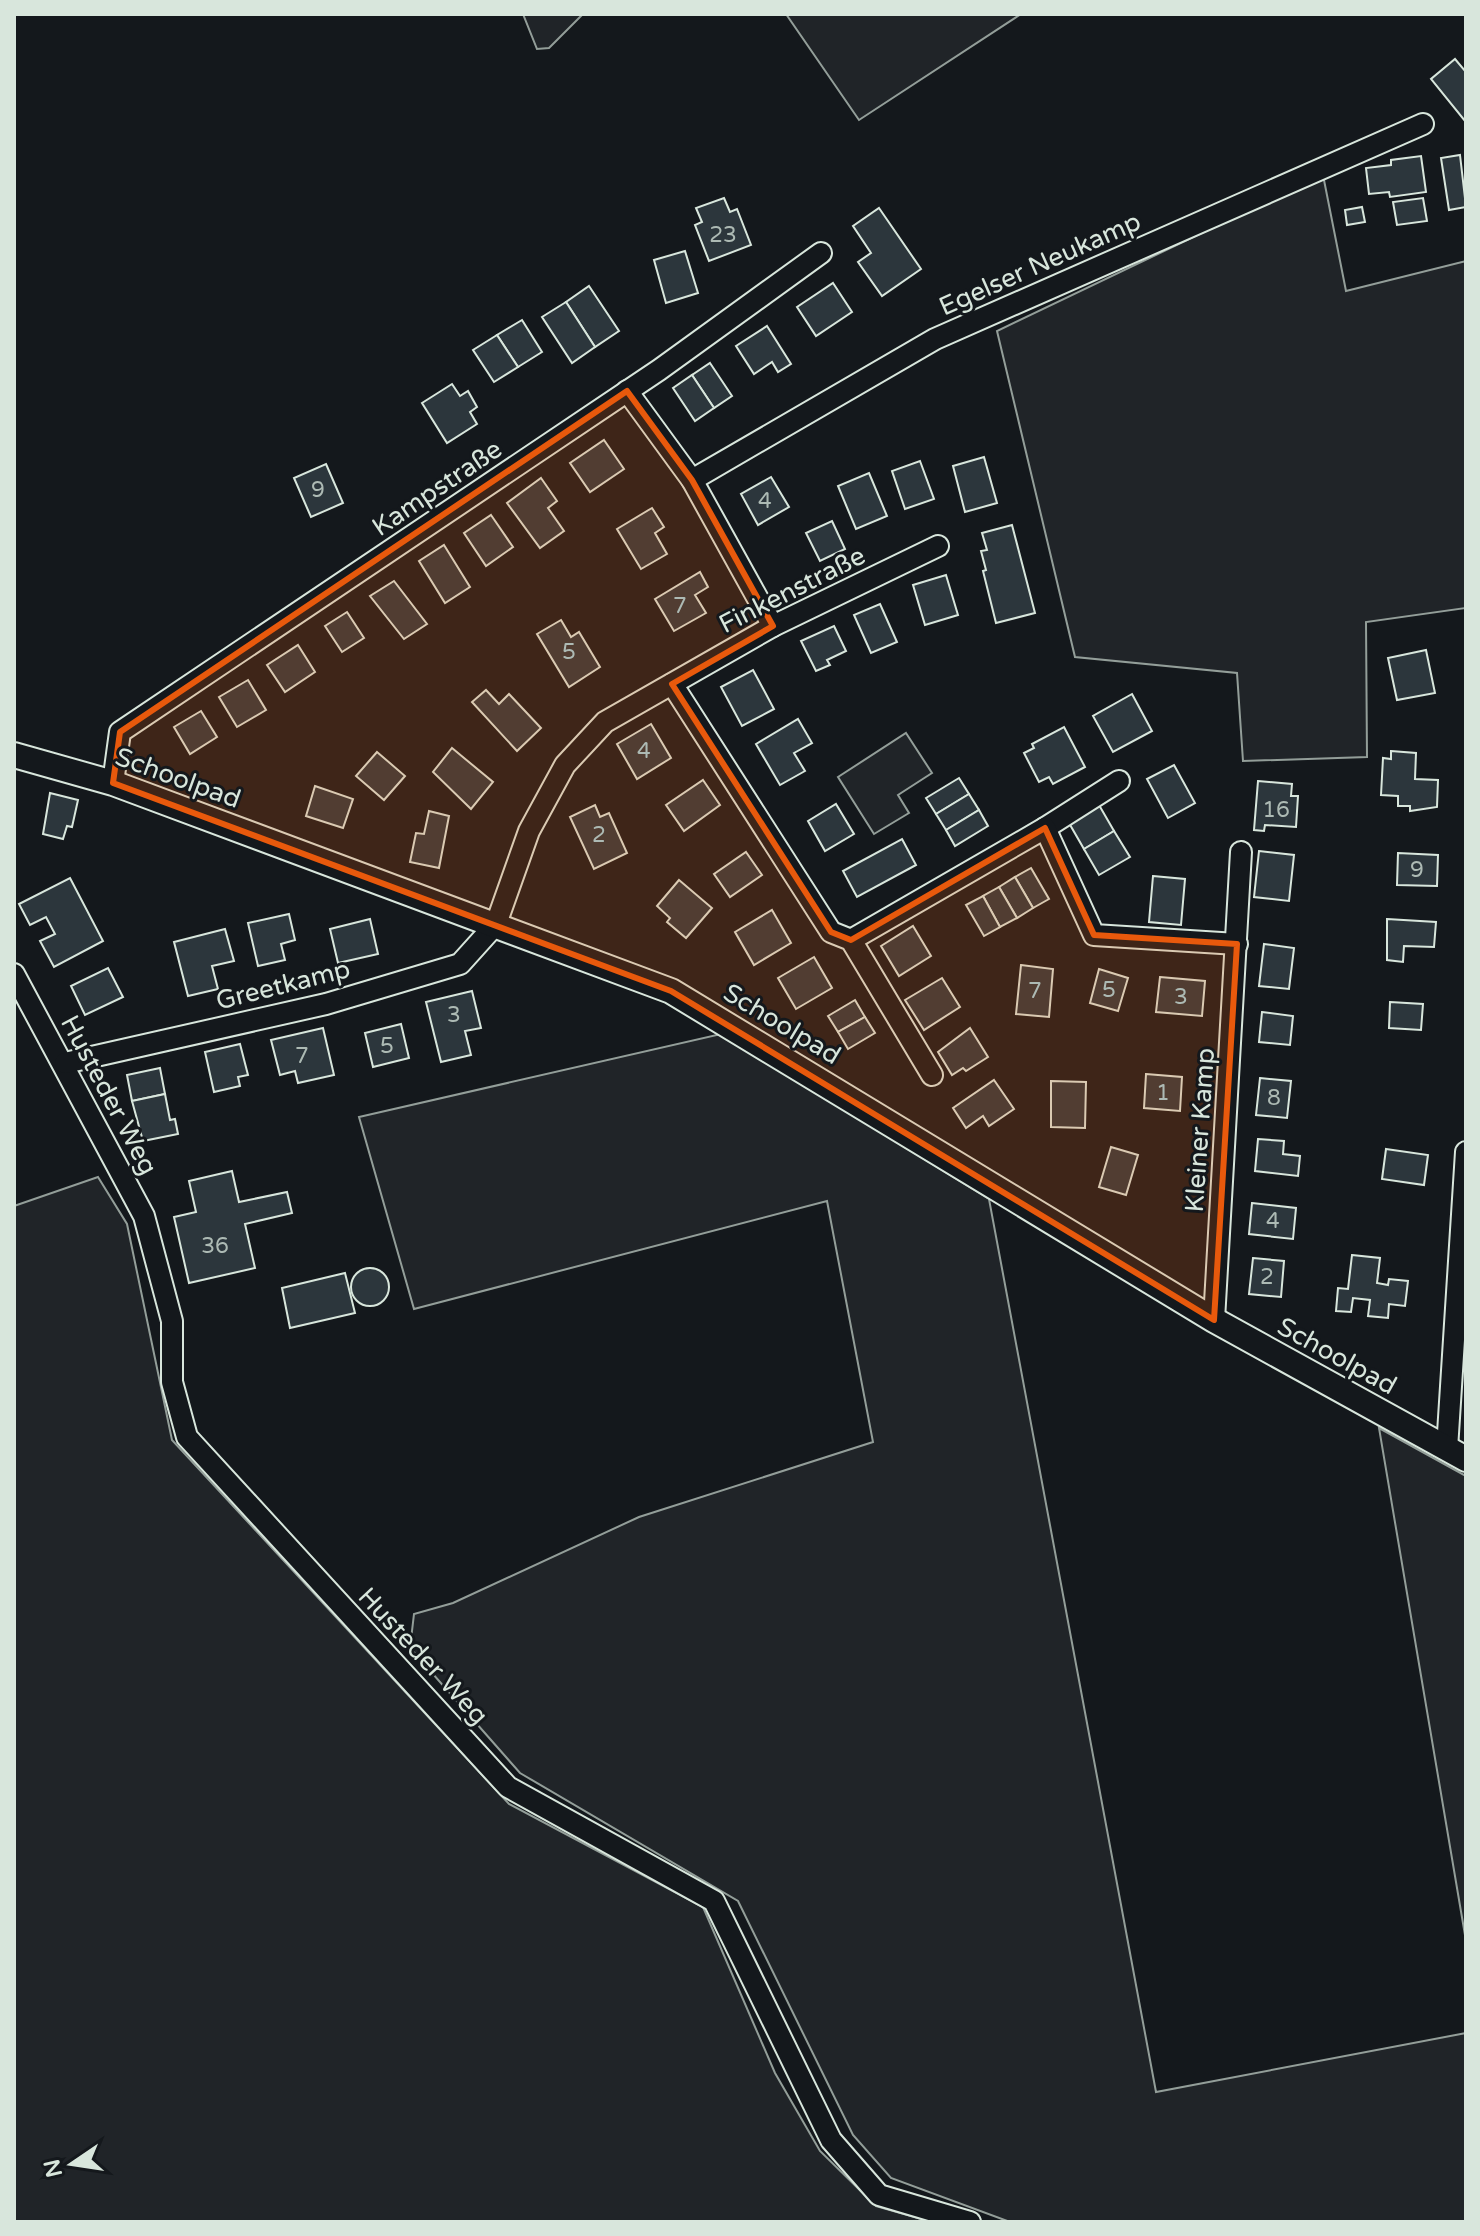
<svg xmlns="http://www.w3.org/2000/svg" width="1480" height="2236" font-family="'Varela Round',sans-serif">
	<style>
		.green { fill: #202428; stroke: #939e99; stroke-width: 2 }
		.building { fill: #2c363c; stroke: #d8e6dc; stroke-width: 2 }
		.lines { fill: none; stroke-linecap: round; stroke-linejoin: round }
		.minor-casing { stroke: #d8e6dc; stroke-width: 24 }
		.tertiary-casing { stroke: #d8e6dc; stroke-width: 28 }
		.minor { stroke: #14181c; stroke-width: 20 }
		.tertiary { stroke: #14181c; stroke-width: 24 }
		.marked { fill: #e8590c; fill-opacity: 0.2; stroke: #e8590c; stroke-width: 6; stroke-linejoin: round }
		.labels { text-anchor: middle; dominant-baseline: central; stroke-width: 6; stroke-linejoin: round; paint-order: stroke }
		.number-label { font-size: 22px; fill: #adbab4 }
		.street-label { font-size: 26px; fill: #d8e6dc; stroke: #14181c }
	</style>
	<rect width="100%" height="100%" fill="#14181c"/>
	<g class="green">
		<polygon points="523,14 583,14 549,48 537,49"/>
		<polygon points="786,14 1021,14 859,120"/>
		<polygon points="1323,175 1346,291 1466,261 1466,608 1366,622 1367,757 1243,761 1237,673 1075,657 997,331"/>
		<polygon points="906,733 932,773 898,795 909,813 874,834 838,777"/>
		<polygon points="721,1034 989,1199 1156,2092 1466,2033 1466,2222 1010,2222 891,2178 853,2135 738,1901 520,1773 410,1648 414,1614 453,1603 639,1517 873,1442 827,1201 414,1309 359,1117"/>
		<polygon points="98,1177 127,1224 172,1440 509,1804 703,1907 775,2073 820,2151 876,2206 932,2222 14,2222 14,1206"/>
		<polygon points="1379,1428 1466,1476 1466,1941"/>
	</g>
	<g class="building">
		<polygon points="1455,59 1466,72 1465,121 1431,79"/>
		<polygon points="1460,155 1466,207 1449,210 1441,158"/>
		<polygon points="1421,156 1426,192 1390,197 1389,192 1369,194 1366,168 1391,165 1391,160"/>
		<polygon points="724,198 730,212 737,209 751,245 709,261 695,225 702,222 696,208"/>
		<polygon points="1423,198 1427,221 1397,225 1393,202"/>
		<polygon points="1362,207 1365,222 1347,225 1345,210"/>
		<polygon points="879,208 921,269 882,296 858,262 871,253 853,226"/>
		<polygon points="685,251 698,293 666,303 654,260"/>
		<polygon points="833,283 852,312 816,336 797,307"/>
		<polygon points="589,286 619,331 595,347 566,302"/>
		<polygon points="566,302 595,347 572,363 542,317"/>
		<polygon points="522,320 542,352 518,367 497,335"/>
		<polygon points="767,326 791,364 778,372 772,362 754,374 736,346"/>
		<polygon points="497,335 518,367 494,382 473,350"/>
		<polygon points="710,363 732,396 714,408 692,375"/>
		<polygon points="692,375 714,408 695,421 673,388"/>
		<polygon points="452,384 460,396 468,391 477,407 470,412 477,424 447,443 422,403"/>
		<polygon points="604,440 624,469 590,492 570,463"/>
		<polygon points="984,457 997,503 965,512 953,466"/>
		<polygon points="920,461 934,499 905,509 892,471"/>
		<polygon points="326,464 343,503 311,517 294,478"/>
		<polygon points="869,473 887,516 856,529 838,486"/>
		<polygon points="771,477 789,507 758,525 741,494"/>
		<polygon points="541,478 557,501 548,508 564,531 540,548 507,503"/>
		<polygon points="652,508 664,527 655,533 667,554 641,569 617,529"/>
		<polygon points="491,515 513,547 486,566 464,533"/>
		<polygon points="832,521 845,549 820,561 806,533"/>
		<polygon points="1012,525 1035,613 996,623 983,571 986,570 981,551 987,550 982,533"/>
		<polygon points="444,545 470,587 445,603 419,561"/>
		<polygon points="700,572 708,587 695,595 706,613 674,631 655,599"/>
		<polygon points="946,575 958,615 925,625 913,585"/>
		<polygon points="394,581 427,624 404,639 370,596"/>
		<polygon points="880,604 897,642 871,653 854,615"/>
		<polygon points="347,612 364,638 342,652 325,626"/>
		<polygon points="561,620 571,637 579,632 600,667 569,687 537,634"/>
		<polygon points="834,626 846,651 827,660 830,665 816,671 801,641"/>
		<polygon points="298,645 315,672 285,692 267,665"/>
		<polygon points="1426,650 1435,693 1397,700 1388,658"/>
		<polygon points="753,670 774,709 742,726 721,687"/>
		<polygon points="248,680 266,710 237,727 219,697"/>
		<polygon points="486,690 499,704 509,694 541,728 517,751 472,702"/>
		<polygon points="1132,694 1152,731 1113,752 1093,716"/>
		<polygon points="201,711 217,737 190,754 174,727"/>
		<polygon points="798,719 812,743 794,753 805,771 780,785 756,744"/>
		<polygon points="651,724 671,758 637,779 617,744"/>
		<polygon points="1064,727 1085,767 1053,784 1049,777 1039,782 1024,753 1034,748 1032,744"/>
		<polygon points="452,748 493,782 471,809 433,772"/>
		<polygon points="1391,751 1416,753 1415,779 1438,780 1437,807 1410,811 1410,806 1398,806 1398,796 1381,795 1383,758 1391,759"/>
		<polygon points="377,752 405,776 384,800 356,776"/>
		<polygon points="1174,765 1195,803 1168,818 1147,779"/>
		<polygon points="959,778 969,794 936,814 926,798"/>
		<polygon points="703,780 720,805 684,831 666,805"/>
		<polygon points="1258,781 1292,784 1291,796 1298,796 1296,827 1265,825 1264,831 1254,830"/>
		<polygon points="315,786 353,799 343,828 306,816"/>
		<polygon points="50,793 78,800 72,827 67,826 63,839 43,834"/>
		<polygon points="969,794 979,810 946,830 936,814"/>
		<polygon points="836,804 854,834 825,851 808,821"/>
		<polygon points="595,805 600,817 609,813 627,853 594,869 570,817"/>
		<polygon points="1099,805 1114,831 1084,849 1069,823"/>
		<polygon points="979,810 988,826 955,846 946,830"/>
		<polygon points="429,811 449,816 439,868 410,862 416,833 424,834"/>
		<polygon points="1114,831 1130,857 1099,875 1084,849"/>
		<polygon points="902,839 916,865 857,897 843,871"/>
		<polygon points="1259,851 1294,855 1289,901 1254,897"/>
		<polygon points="746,852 762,875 730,897 714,874"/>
		<polygon points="1398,853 1438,855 1437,886 1397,885"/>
		<polygon points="1031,868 1049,899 1033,908 1015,877"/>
		<polygon points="1153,876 1185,879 1181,925 1149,922"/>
		<polygon points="1015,877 1033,908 1017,918 999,887"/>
		<polygon points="70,878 103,941 54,967 40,941 55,934 46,917 30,925 19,904"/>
		<polygon points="679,880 712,908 686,938 667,922 670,918 657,906"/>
		<polygon points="999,887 1017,918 1000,927 983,896"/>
		<polygon points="983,896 1000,927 984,936 966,905"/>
		<polygon points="772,910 791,943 754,965 735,932"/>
		<polygon points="289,914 295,940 281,944 285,960 258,966 248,923"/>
		<polygon points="370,919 378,954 338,963 330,929"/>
		<polygon points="1387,919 1436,922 1434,947 1404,946 1403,962 1387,960"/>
		<polygon points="913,926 931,956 899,976 881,946"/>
		<polygon points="225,929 234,961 212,966 218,989 188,996 174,942"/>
		<polygon points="1264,944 1294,948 1289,989 1259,986"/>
		<polygon points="814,957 832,988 796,1009 778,978"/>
		<polygon points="1021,965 1053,969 1049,1017 1016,1014"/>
		<polygon points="108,968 123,997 85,1015 71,986"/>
		<polygon points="1099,969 1128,978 1118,1011 1090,1003"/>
		<polygon points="1160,977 1205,981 1202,1016 1156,1012"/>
		<polygon points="942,978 960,1007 924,1030 905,1000"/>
		<polygon points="472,991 481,1028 465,1031 471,1055 441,1062 426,1002"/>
		<polygon points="855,1000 865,1017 838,1032 828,1016"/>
		<polygon points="1390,1002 1423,1004 1421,1030 1389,1028"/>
		<polygon points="1262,1012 1293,1016 1290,1045 1259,1042"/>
		<polygon points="865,1017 875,1033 848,1049 838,1032"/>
		<polygon points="401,1024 409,1058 373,1067 365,1033"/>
		<polygon points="323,1028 334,1075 298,1083 295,1071 280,1075 271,1040"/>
		<polygon points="970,1028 988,1057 966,1071 963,1068 952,1075 938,1052"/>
		<polygon points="240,1044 248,1075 238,1077 240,1086 214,1092 205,1052"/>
		<polygon points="160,1068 165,1094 132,1101 127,1075"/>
		<polygon points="1146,1074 1182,1077 1180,1111 1144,1108"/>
		<polygon points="1260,1078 1291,1081 1287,1118 1256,1115"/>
		<polygon points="994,1080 1014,1109 989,1126 983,1116 966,1128 953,1108"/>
		<polygon points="1051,1081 1086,1082 1085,1128 1051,1127"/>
		<polygon points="165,1094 170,1120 175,1119 178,1134 143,1141 132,1101"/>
		<polygon points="1258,1139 1284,1141 1283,1154 1300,1156 1298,1176 1255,1171"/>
		<polygon points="1111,1147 1138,1155 1126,1195 1099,1187"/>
		<polygon points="1386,1149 1428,1155 1424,1185 1382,1179"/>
		<polygon points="232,1171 239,1202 287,1192 292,1213 245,1224 255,1268 189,1283 174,1217 196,1212 189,1181"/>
		<polygon points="1252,1203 1296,1208 1293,1239 1249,1234"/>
		<polygon points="1352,1255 1380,1258 1377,1283 1388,1285 1389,1279 1408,1281 1405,1306 1389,1304 1388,1318 1368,1316 1370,1300 1353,1298 1351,1312 1336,1311 1338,1288 1348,1289"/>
		<polygon points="1253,1258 1284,1261 1281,1297 1249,1294"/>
		<circle cx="370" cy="1287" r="19"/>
		<polygon points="345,1273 355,1313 290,1328 282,1288"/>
	</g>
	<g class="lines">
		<defs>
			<g id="minor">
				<polyline points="627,391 692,480 773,626"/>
				<polyline points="692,480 935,339 1423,124"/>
				<polyline points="672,684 831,932 851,940 932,1075"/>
				<polyline points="113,783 120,732 659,370 821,253"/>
				<polyline points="1045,828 1119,781"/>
				<polyline points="851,940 1045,828 1094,935 1237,944"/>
				<polyline points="14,974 144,1216 172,1321 172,1382 187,1437 508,1787 714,1901 831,2140 879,2195 970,2222"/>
				<polyline points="65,1063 326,1004 460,964 496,924 529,831 565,765 605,722 773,626 938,546"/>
				<polyline points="1214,1320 1241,852"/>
				<polyline points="1447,1449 1466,1152"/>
			</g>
			<polyline id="tertiary" points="14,755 113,783 671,991 1214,1320 1466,1459"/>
		</defs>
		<use href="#minor" class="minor-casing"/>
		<use href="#tertiary" class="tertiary-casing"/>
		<use href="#minor" class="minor"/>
		<use href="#tertiary" class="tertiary"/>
	</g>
	<path class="marked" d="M 627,391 L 692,480 L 773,626 L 672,684 L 831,932 L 851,940 L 1045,828 L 1094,935 L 1237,944 L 1214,1320 L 671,991 L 113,783 L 120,732 Z"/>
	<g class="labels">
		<g class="number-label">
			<text x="723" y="235">23</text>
			<text x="318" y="490">9</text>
			<text x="765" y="501">4</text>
			<text x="680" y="606">7</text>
			<text x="569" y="652">5</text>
			<text x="644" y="751">4</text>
			<text x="1276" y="810">16</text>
			<text x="599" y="835">2</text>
			<text x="1417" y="870">9</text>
			<text x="1109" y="990">5</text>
			<text x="1035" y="991">7</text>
			<text x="1181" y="997">3</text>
			<text x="454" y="1015">3</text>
			<text x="387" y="1046">5</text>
			<text x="302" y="1056">7</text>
			<text x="1163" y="1093">1</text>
			<text x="1274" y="1098">8</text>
			<text x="1273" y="1221">4</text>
			<text x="215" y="1246">36</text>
			<text x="1267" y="1277">2</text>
		</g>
		<g class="street-label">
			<text transform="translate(1040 264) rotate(-24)">Egelser Neukamp</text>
			<text transform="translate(437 488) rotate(-34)">Kampstraße</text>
			<text transform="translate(792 590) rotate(-27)">Finkenstraße</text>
			<text transform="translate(178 778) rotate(20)">Schoolpad</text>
			<text transform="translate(283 985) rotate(-14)">Greetkamp</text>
			<text transform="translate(782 1024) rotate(31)">Schoolpad</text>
			<text transform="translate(109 1095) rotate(62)">Husteder Weg</text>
			<text transform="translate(1200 1130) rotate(-86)">Kleiner Kamp</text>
			<text transform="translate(1337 1356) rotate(29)">Schoolpad</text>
			<text transform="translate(423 1656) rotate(47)">Husteder Weg</text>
		</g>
	</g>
	<rect width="1480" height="2236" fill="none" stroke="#d8e6dc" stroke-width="32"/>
	<g transform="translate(72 2164) rotate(257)" stroke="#14181c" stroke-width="6" paint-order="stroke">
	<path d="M0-6L14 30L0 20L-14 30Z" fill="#d8e6dc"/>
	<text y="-12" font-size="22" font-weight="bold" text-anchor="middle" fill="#d8e6dc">N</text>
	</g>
</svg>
